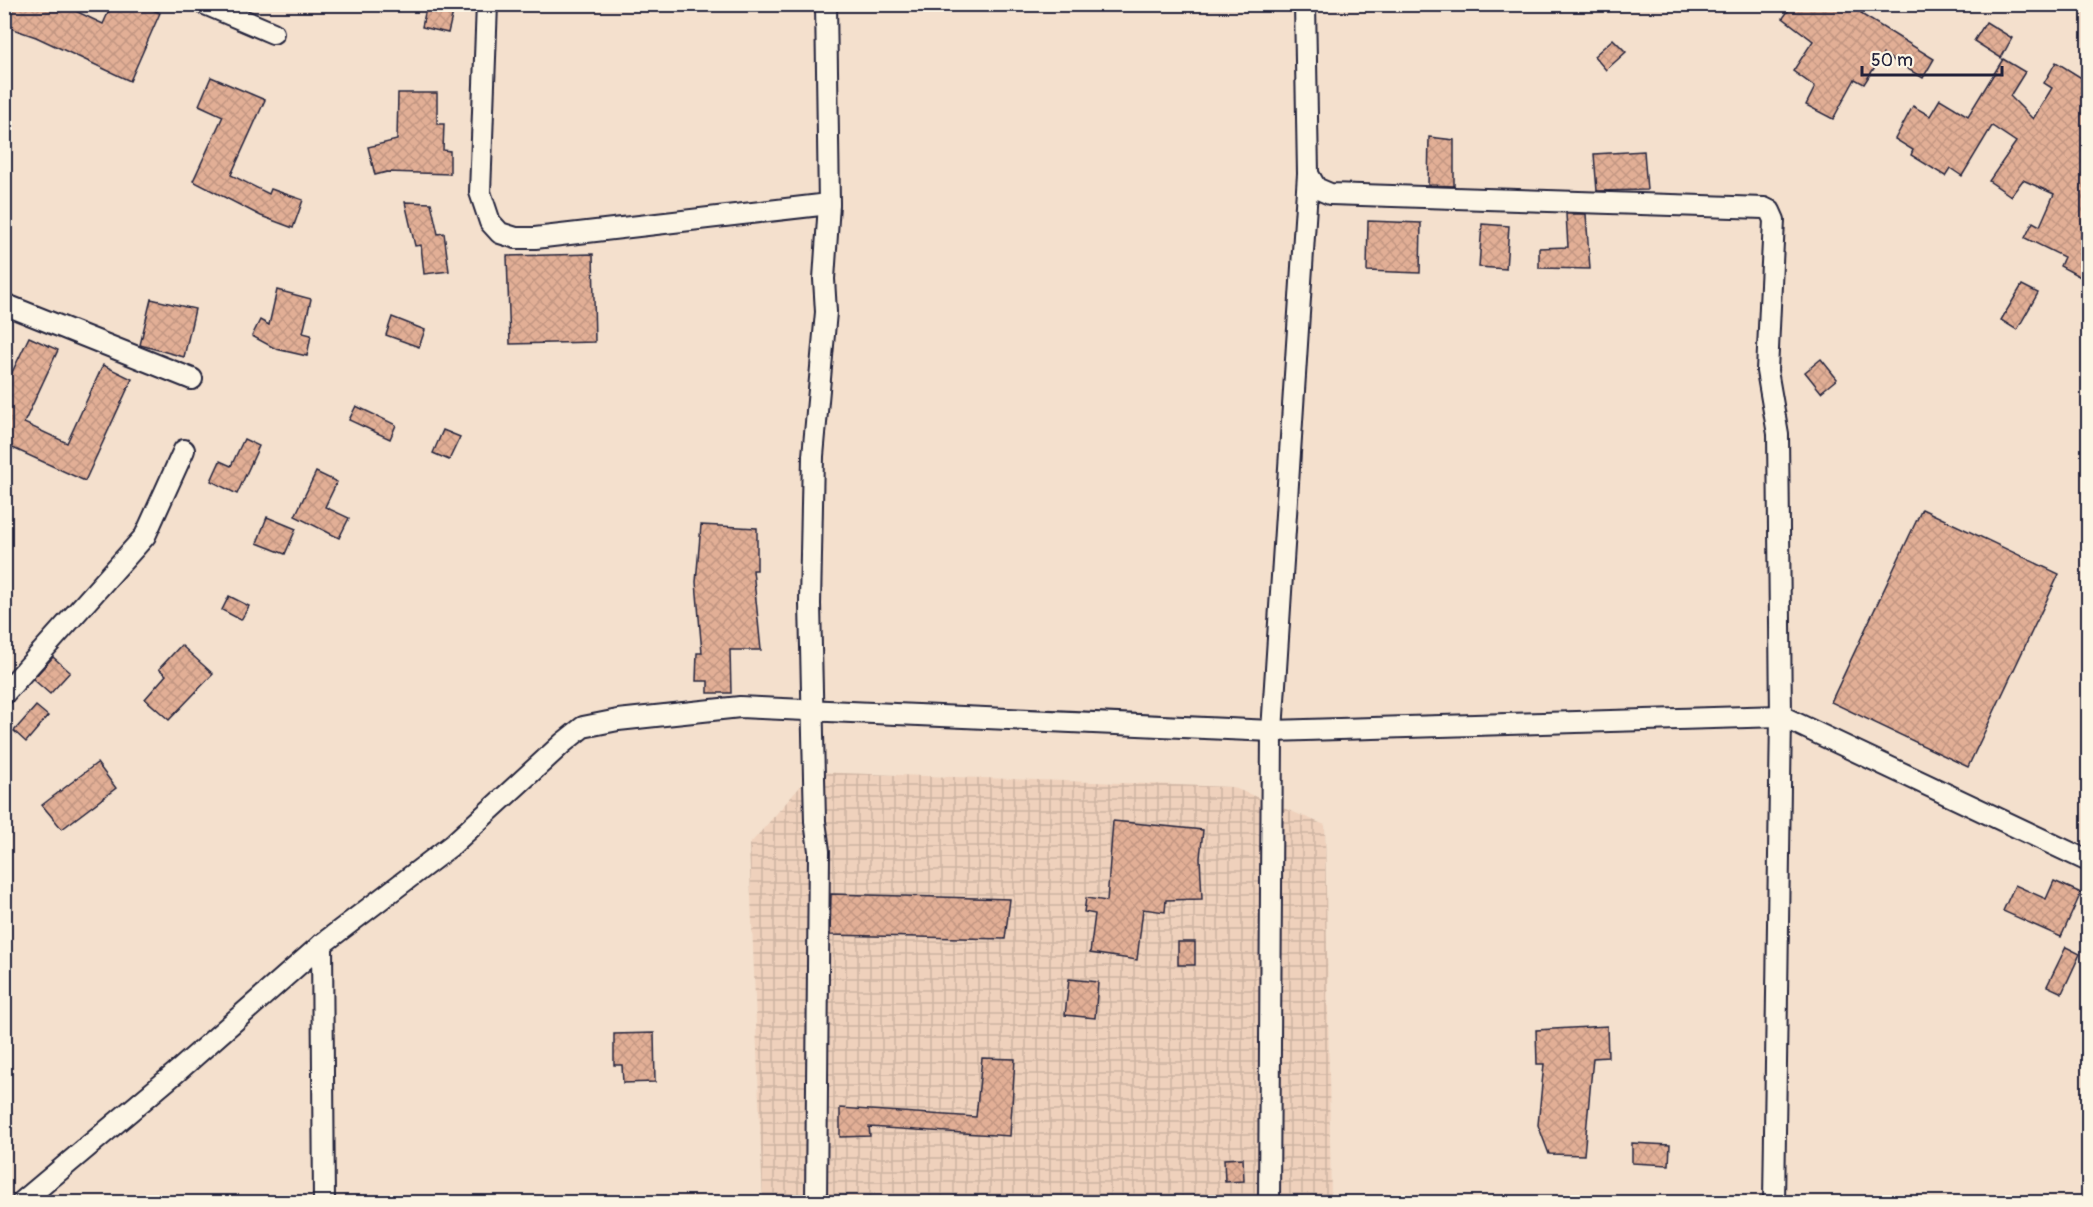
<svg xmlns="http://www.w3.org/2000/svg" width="2093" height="1207" font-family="Pangolin,sans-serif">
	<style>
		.industrial { fill: url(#industrial-grid) }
		.building { fill: url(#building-cross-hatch); stroke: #22223b; stroke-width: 1.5 }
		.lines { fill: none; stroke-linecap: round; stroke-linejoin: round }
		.minor-casing { stroke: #22223b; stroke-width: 24 }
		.minor { stroke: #fcf5e5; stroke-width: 20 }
	</style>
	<defs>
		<pattern id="industrial-grid" width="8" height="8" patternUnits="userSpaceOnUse" patternTransform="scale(1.5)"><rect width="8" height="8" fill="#efd1bc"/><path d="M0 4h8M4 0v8" fill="none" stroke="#cdb3a2"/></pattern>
		<pattern id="building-cross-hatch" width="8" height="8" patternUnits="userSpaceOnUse" patternTransform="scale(1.5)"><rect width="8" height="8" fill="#e2af96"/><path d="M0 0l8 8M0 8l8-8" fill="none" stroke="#c29682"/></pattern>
	</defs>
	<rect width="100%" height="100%" fill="#f4e0cd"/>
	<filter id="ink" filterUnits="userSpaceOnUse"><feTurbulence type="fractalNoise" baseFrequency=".0167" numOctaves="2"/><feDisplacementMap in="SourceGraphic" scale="12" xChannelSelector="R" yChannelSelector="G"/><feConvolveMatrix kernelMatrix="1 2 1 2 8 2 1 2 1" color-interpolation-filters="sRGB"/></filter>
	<g filter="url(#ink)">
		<polygon class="industrial" points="813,772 1232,787 1325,825 1331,1202 763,1202 749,845"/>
		<g class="building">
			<polygon points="4,4 61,4 103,24 112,4 140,4 160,13 130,81 36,37 4,26"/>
			<polygon points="427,4 455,4 448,33 422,27"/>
			<polygon points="1793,4 1866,4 1861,14 1934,59 1923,78 1883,54 1864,84 1855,79 1833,119 1806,105 1815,87 1793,71 1813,41 1783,18"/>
			<polygon points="1986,22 2012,38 2001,58 1974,41"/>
			<polygon points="1613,39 1626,52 1606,70 1594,56"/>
			<polygon points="2003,59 2025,72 2010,96 2033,119 2052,88 2044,83 2056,62 2088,82 2088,281 2060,266 2064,257 2025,238 2033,222 2040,226 2054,194 2023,180 2011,196 1989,181 2016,142 1992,126 1962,176 1950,168 1945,176 1911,155 1913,150 1895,139 1913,106 1930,116 1940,99 1968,116"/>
			<polygon points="211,77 265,100 231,175 269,194 271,189 303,200 293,228 261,216 193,181 223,116 199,105"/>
			<polygon points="398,93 437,93 437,124 444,124 443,150 450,151 450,174 387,172 375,175 368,147 397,140"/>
			<polygon points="1429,137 1454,140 1454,186 1428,185"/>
			<polygon points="1644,151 1647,190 1597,191 1594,154"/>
			<polygon points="405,202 431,203 438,234 444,233 449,271 424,274 421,245 415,246"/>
			<polygon points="1566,214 1586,214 1590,269 1539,268 1539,248 1568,247"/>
			<polygon points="1368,221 1421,223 1420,273 1367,271"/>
			<polygon points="1482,224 1509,226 1506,269 1479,267"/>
			<polygon points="593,254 595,342 510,344 507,256"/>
			<polygon points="2022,285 2038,293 2017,330 2001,320"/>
			<polygon points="277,290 311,299 303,333 311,335 307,356 276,349 252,336 260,320 269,325"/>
			<polygon points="151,299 195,309 184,357 140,345"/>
			<polygon points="392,317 425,330 419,347 386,335"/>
			<polygon points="29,337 58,350 24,423 67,443 103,365 132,379 85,481 4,444 4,389"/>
			<polygon points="1821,359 1837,379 1821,392 1805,372"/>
			<polygon points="356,406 396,425 390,439 349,420"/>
			<polygon points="443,430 460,437 449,460 433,453"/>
			<polygon points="244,439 259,446 237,494 211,481 220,461 231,466"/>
			<polygon points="316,472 337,482 325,507 349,518 339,538 295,516"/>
			<polygon points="1922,509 2059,574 1968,767 1831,702"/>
			<polygon points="267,517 296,529 285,554 257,543"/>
			<polygon points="701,525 757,528 757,570 753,570 761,650 730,650 731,693 708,693 708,681 696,681 697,653 702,653 696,582"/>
			<polygon points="229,596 249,606 241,620 222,610"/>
			<polygon points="181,645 213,674 169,720 145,699 166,675 159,669"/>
			<polygon points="53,657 70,672 50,694 33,679"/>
			<polygon points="36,706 48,716 26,742 14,731"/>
			<polygon points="97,763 116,788 62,829 42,805"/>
			<polygon points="1113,821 1203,830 1200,858 1202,899 1166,900 1165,912 1143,909 1137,960 1090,953 1095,914 1084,912 1086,898 1107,901"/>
			<polygon points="2054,881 2081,893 2061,937 2003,911 2015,885 2046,899"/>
			<polygon points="831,894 1010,899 1005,939 830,935"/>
			<rect x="1178" y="942" width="17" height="23"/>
			<polygon points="2066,947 2080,954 2062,993 2047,986"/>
			<polygon points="1069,979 1098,982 1095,1018 1065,1015"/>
			<polygon points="1607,1026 1608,1057 1593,1058 1584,1155 1549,1154 1538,1125 1544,1064 1537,1064 1536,1030"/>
			<polygon points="654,1033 655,1082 623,1083 622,1065 614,1065 614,1034"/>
			<polygon points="982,1058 1015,1059 1010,1136 869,1127 870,1136 840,1137 840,1108 976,1117"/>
			<polygon points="1632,1143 1670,1145 1669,1165 1632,1163"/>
			<polygon points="1243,1158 1244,1181 1225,1182 1224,1159"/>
		</g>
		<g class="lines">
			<defs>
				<g id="minor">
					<polyline points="205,4 273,33"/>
					<polyline points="487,4 480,192 490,222 500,233 516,238 535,238 829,204"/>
					<polyline points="1305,4 1308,174 1316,188 1330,194 1764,208 1770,211 1774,220 1767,371 1778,434 1781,716 1774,1202"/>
					<polyline points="4,304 192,379"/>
					<polyline points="4,694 145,536 184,450"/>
					<polyline points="322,944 324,1202"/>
					<polyline points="22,1202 179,1070 322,944 452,845 563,743 583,727 618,720 740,707 1272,731 1781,716 2088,861"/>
					<polyline points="816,1202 819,851 815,821 810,604 813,456 826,312 824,279 829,204 826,4"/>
					<polyline points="1269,1202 1272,731 1308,174"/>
				</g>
			</defs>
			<use href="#minor" class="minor-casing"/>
			<use href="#minor" class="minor"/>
		</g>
	</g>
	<rect width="2093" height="1207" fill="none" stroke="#fcf5e5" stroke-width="24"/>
	<rect x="12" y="12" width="2069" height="1183" fill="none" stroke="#22223b" stroke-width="2" filter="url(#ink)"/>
	<path d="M1862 66v9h140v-9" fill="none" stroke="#22223b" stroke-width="3"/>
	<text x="1871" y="66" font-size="18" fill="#22223b" stroke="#fcf5e5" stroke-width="4.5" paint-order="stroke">50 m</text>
</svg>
